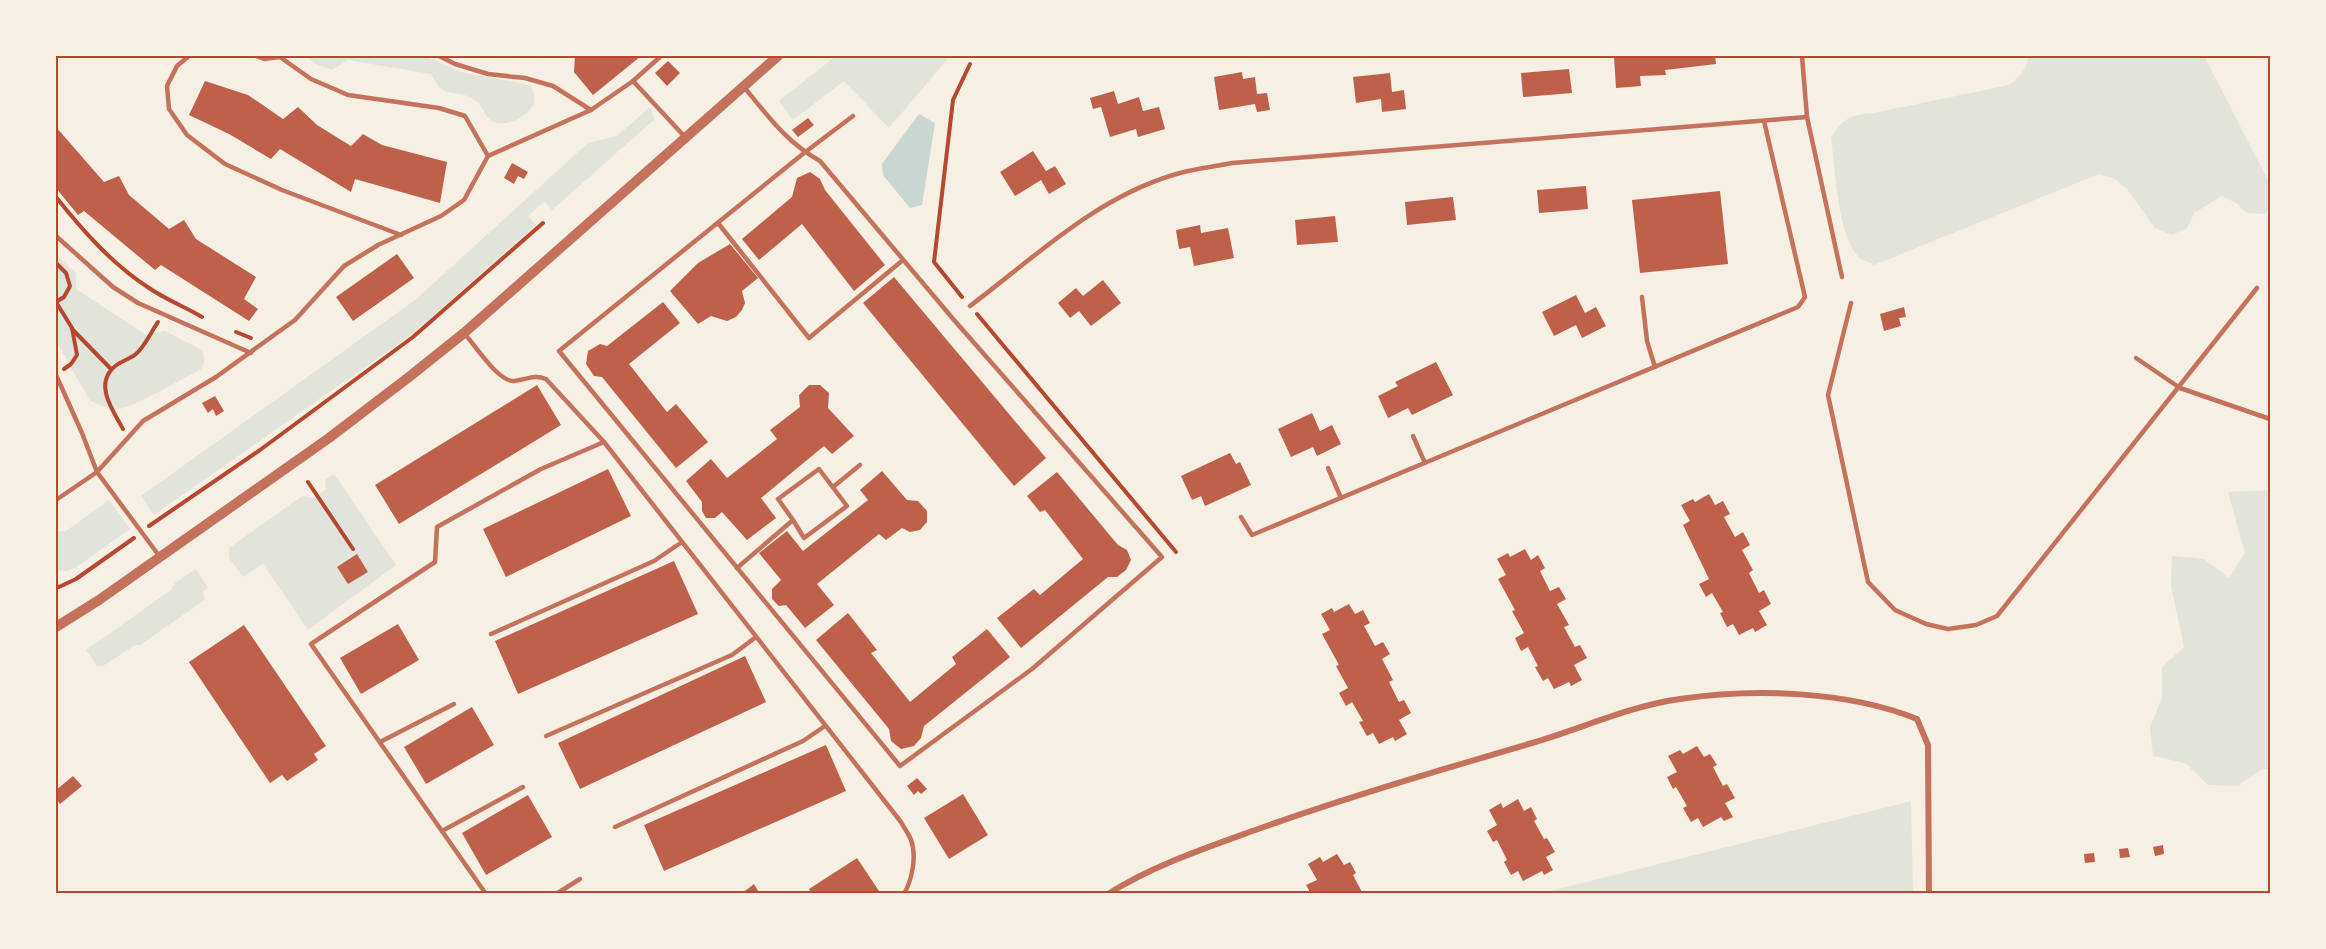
<svg xmlns="http://www.w3.org/2000/svg" width="2326" height="949" font-family="'Nunito Sans',sans-serif">
	<style>
		.green { fill: #e2e4dc }
		.water { fill: #c9d6d2 }
		.building { fill: #bf614a }
		.lines { fill: none; stroke-linecap: round; stroke-linejoin: round }
		.path { stroke: #b5482f; stroke-width: 4 }
		.service { stroke: #c5725c; stroke-width: 4.5 }
		.minor { stroke: #c5725c; stroke-width: 6 }
		.tertiary { stroke: #c5725c; stroke-width: 10 }
		.neatline { fill: none; stroke: #b5482f; stroke-width: 2 }
	</style>
	<rect width="100%" height="100%" fill="#f6efe4"/>
	<g class="green">
		<path d="M 307,56 L 424,56 L 461,72 L 530,85 C 534,91 537,101 532,107 C 525,117 506,127 494,122 C 485,119 484,107 476,101 C 456,86 444,103 431,74 L 348,60 L 332,70 L 314,63 Z"/>
		<polygon points="836,56 950,56 889,128 844,81 793,120 779,101"/>
		<path d="M 2028,56 L 2204,56 L 2270,184 L 2270,209 L 2264,214 L 2247,213 L 2236,203 L 2222,196 L 2194,213 L 2187,228 L 2172,235 L 2155,228 L 2127,189 L 2115,179 L 2099,174 L 1874,265 C 1870,263 1865,261 1861,259 C 1837,240 1835,166 1831,137 C 1844,118 1851,114 1874,113 L 2009,85 C 2019,77 2028,69 2028,56 Z"/>
		<polygon points="650,107 655,119 552,210 544,202 528,216 536,225 411,335 154,515 141,496 415,300 588,143 617,136"/>
		<path d="M 56,255 L 76,273 L 76,289 L 146,335 L 165,331 L 202,350 L 205,361 L 201,369 C 186,377 129,410 117,409 C 107,409 98,404 90,401 L 56,341 Z"/>
		<polygon points="334,474 396,565 308,630 263,564 243,577 229,558 229,548 302,496 314,498 326,489 325,480"/>
		<polygon points="2270,490 2270,769 2262,769 2238,786 2208,785 2185,763 2153,756 2150,727 2162,698 2162,667 2184,647 2171,586 2172,556 2204,559 2229,578 2245,553 2228,492"/>
		<polygon points="109,500 130,529 75,568 67,571 56,570 56,531 66,531"/>
		<polygon points="196,569 208,588 202,592 206,599 140,645 135,645 103,666 97,666 86,650 171,590 175,583"/>
		<polygon points="1911,801 1913,893 1542,893"/>
	</g>
	<polygon class="water" points="919,114 935,123 922,205 910,208 883,175 882,164"/>
	<g class="building">
		<polygon points="575,56 641,56 593,95 574,72"/>
		<polygon points="1614,56 1715,56 1716,64 1665,70 1666,75 1640,76 1641,86 1616,88"/>
		<polygon points="668,61 680,73 667,86 655,73"/>
		<polygon points="1569,69 1572,93 1523,97 1521,73"/>
		<polygon points="1242,72 1243,79 1255,77 1257,94 1267,93 1270,110 1257,112 1255,104 1219,110 1214,77"/>
		<polygon points="1390,73 1392,92 1404,90 1406,109 1382,112 1381,99 1356,103 1353,77"/>
		<polygon points="205,81 248,95 283,119 298,107 317,125 351,146 363,134 382,145 447,162 440,203 355,179 351,192 280,149 271,159 229,134 189,115"/>
		<polygon points="1114,91 1118,104 1139,97 1143,111 1159,107 1165,129 1138,137 1136,129 1110,137 1101,107 1093,109 1090,98"/>
		<polygon points="808,118 814,125 798,137 792,130"/>
		<polygon points="56,127 104,182 119,176 129,195 169,229 184,220 196,239 256,277 244,299 258,309 249,321 161,265 155,270 84,211 78,215 56,188"/>
		<polygon points="1033,151 1046,171 1055,166 1066,184 1049,194 1041,180 1015,196 1000,172"/>
		<polygon points="512,163 528,172 524,179 518,176 514,184 504,178"/>
		<polygon points="810,172 820,179 825,190 885,265 854,291 802,224 759,260 742,239 792,197 797,178"/>
		<polygon points="1586,186 1588,209 1539,213 1537,190"/>
		<polygon points="1720,191 1728,264 1640,273 1632,200"/>
		<polygon points="1453,197 1456,220 1407,225 1405,202"/>
		<polygon points="1335,216 1338,242 1297,245 1295,220"/>
		<polygon points="1200,225 1201,233 1228,228 1234,258 1194,266 1190,247 1179,249 1176,230"/>
		<polygon points="730,244 758,278 742,291 745,303 742,310 736,317 727,321 711,316 698,324 670,291 698,263"/>
		<polygon points="397,254 414,278 353,321 336,297"/>
		<polygon points="894,277 1046,458 1014,486 863,303"/>
		<polygon points="1103,280 1121,303 1091,326 1079,311 1070,318 1058,303 1076,288 1083,296"/>
		<polygon points="1576,295 1585,313 1596,307 1606,326 1582,338 1576,325 1554,336 1542,312"/>
		<polygon points="663,302 680,323 629,364 667,412 676,404 708,442 676,468 602,377 594,376 586,364 588,351 600,344 607,346"/>
		<polygon points="1904,307 1906,317 1899,318 1901,326 1884,331 1880,314"/>
		<polygon points="1436,362 1453,395 1412,415 1408,408 1388,418 1378,396 1398,386 1395,382"/>
		<polygon points="537,385 561,425 399,524 375,485"/>
		<polygon points="809,385 820,385 829,393 828,408 854,436 832,454 824,446 761,498 776,518 747,540 722,512 715,518 706,518 702,511 702,502 686,481 711,459 727,478 777,439 770,430 800,407 799,395"/>
		<polygon points="215,396 224,411 216,416 213,409 208,413 202,403"/>
		<polygon points="1312,413 1320,431 1332,425 1341,444 1317,456 1313,447 1291,457 1278,429"/>
		<polygon points="1230,453 1236,464 1240,462 1251,485 1205,506 1201,496 1192,500 1181,476"/>
		<polygon points="608,469 631,516 506,577 483,529"/>
		<polygon points="882,471 907,500 918,501 927,511 927,522 920,530 910,532 902,528 886,540 879,534 817,584 834,605 805,628 786,605 779,606 772,599 772,589 781,580 759,553 787,531 803,551 868,500 860,490"/>
		<polygon points="1057,472 1118,545 1127,550 1131,560 1126,570 1117,577 1108,577 1021,648 997,618 1034,589 1040,595 1083,559 1045,510 1040,512 1027,496"/>
		<polygon points="1709,494 1715,505 1723,501 1730,514 1724,517 1735,537 1743,532 1750,545 1742,550 1753,570 1749,573 1759,593 1764,590 1771,604 1759,611 1767,625 1755,632 1753,628 1739,635 1733,624 1727,627 1720,613 1723,612 1712,593 1706,597 1699,584 1709,579 1683,525 1690,521 1681,505 1693,499 1695,502"/>
		<polygon points="1525,549 1531,560 1538,555 1545,568 1540,571 1550,591 1559,587 1566,599 1557,604 1569,625 1564,627 1575,647 1580,645 1587,658 1574,665 1582,680 1571,686 1569,682 1554,689 1548,678 1543,681 1535,667 1538,666 1528,647 1521,651 1515,638 1524,633 1512,611 1515,610 1498,579 1506,575 1497,559 1508,553 1510,557"/>
		<polygon points="357,554 368,572 348,584 337,567"/>
		<polygon points="674,561 698,614 518,694 495,641"/>
		<polygon points="1349,604 1355,614 1363,610 1370,623 1364,626 1375,646 1383,642 1390,654 1382,659 1393,680 1389,682 1399,702 1404,700 1411,713 1399,720 1407,734 1395,741 1393,737 1379,744 1373,733 1367,736 1359,722 1363,721 1352,702 1346,706 1339,693 1348,688 1336,666 1339,665 1322,634 1330,630 1321,614 1332,608 1334,612"/>
		<polygon points="848,613 877,650 871,653 910,702 956,664 952,657 987,629 1010,657 924,726 921,738 914,746 901,749 891,741 889,729 816,640"/>
		<polygon points="398,624 419,660 361,694 340,658"/>
		<polygon points="244,625 326,746 314,754 318,760 287,781 282,775 270,783 189,662"/>
		<polygon points="745,656 766,702 580,789 558,743"/>
		<polygon points="472,707 494,745 426,784 404,747"/>
		<polygon points="826,745 846,791 664,871 644,825"/>
		<polygon points="1697,746 1704,757 1710,754 1717,765 1713,767 1723,786 1727,784 1735,798 1725,803 1733,817 1724,821 1721,817 1703,827 1698,818 1691,822 1683,808 1687,806 1676,787 1673,789 1667,777 1677,772 1668,756 1680,750 1683,754"/>
		<polygon points="73,776 82,786 60,804 56,798 56,790"/>
		<polygon points="917,778 927,789 921,794 918,791 914,795 907,786"/>
		<polygon points="963,794 988,835 949,859 924,818"/>
		<polygon points="528,795 552,837 486,875 462,833"/>
		<polygon points="1518,799 1524,811 1531,807 1537,819 1534,821 1544,839 1547,838 1555,852 1546,857 1553,870 1544,875 1542,871 1523,881 1518,871 1511,875 1504,862 1507,860 1497,840 1493,842 1487,831 1497,825 1489,810 1501,803 1503,808"/>
		<polygon points="2163,845 2164,854 2155,856 2153,847"/>
		<polygon points="2128,848 2130,857 2120,858 2119,849"/>
		<polygon points="2094,853 2095,862 2085,863 2084,854"/>
		<polygon points="1337,854 1344,865 1350,862 1356,873 1353,875 1363,894 1311,894 1306,885 1317,880 1308,864 1320,857 1323,862"/>
		<polygon points="857,858 881,894 812,894 809,889"/>
		<polygon points="754,884 760,894 741,894"/>
	</g>
	<g class="lines">
		<g class="path">
			<path d="M 56,197 C 83,231 112,264 149,288 C 165,299 185,307 202,317"/>
			<polyline points="56,263 66,273 70,286 64,297 56,302"/>
			<polyline points="962,297 934,262 953,100 970,64"/>
			<polyline points="56,302 72,328 77,355 71,364 64,369"/>
			<polyline points="977,314 1176,552"/>
			<polyline points="72,329 111,369"/>
			<polyline points="236,332 251,338"/>
			<path d="M 123,429 C 114,412 95,387 112,369 C 119,361 129,360 136,354 C 145,346 151,332 158,322"/>
			<polyline points="308,482 353,549"/>
			<polyline points="149,526 260,450 413,337 543,223"/>
			<polyline points="56,586 59,587 76,579 134,538"/>
		</g>
		<g class="service">
			<polyline points="189,56 177,66 167,86 169,109 187,135 225,164 282,190 401,235"/>
			<polyline points="256,56 264,59 280,57"/>
			<polyline points="281,56 280,57 311,79 348,95 439,108 465,116 488,156"/>
			<polyline points="439,56 455,64 488,74 525,78 553,86 591,110"/>
			<polyline points="1802,56 1807,117 1842,277"/>
			<polyline points="633,81 685,137"/>
			<path d="M 744,87 C 767,115 787,143 820,161 L 954,320 L 1162,557 L 1032,669 L 900,766 L 559,351 L 804,153 L 853,116"/>
			<polyline points="718,223 809,338 903,260"/>
			<polyline points="56,236 113,287 138,303 251,353"/>
			<polyline points="1642,297 1647,341 1655,367"/>
			<polyline points="1851,303 1828,395 1868,582 1895,610 1926,624 1948,629 1976,625 1997,616 2257,288"/>
			<path d="M 970,306 C 1035,257 1094,199 1173,175 C 1191,169 1212,167 1232,163 L 1807,117"/>
			<path d="M 464,333 C 475,345 498,382 514,381 C 526,380 534,374 546,379 L 604,442 L 901,822 C 904,828 909,834 911,840 C 917,856 912,880 904,894"/>
			<polyline points="2136,358 2180,388 2270,419"/>
			<polyline points="56,375 82,433 97,472 160,557"/>
			<polyline points="1413,436 1425,463"/>
			<polyline points="1328,468 1341,498"/>
			<polyline points="833,487 860,465"/>
			<polyline points="56,500 97,472 143,421 216,377 295,320 344,266 378,245 441,216 464,200 488,156 591,110 633,81 661,56"/>
			<polyline points="1241,517 1252,535 1798,307 1805,297 1764,121"/>
			<polyline points="737,568 793,520 778,499 819,469 847,506 804,538 793,520"/>
			<polyline points="491,634 654,561 682,542"/>
			<polyline points="546,736 732,655 756,637"/>
			<polyline points="380,742 454,704"/>
			<polyline points="615,827 803,741 825,726"/>
			<polyline points="442,831 523,787"/>
			<polyline points="486,894 311,644 435,562 437,527 541,469 604,442"/>
			<polyline points="556,894 580,879"/>
		</g>
		<path class="minor" d="M 1108,894 C 1154,865 1208,847 1258,829 C 1348,797 1440,770 1532,743 C 1581,729 1629,706 1680,699 C 1754,688 1848,691 1917,719 L 1928,745 L 1929,894"/>
		<polyline class="tertiary" points="56,627 99,600 329,438 409,377 464,333 778,56"/>
	</g>
	<rect width="2326" height="949" fill="none" stroke="#f6efe4" stroke-width="114"/>
	<rect x="57" y="57" width="2212" height="835" class="neatline"/>
</svg>
